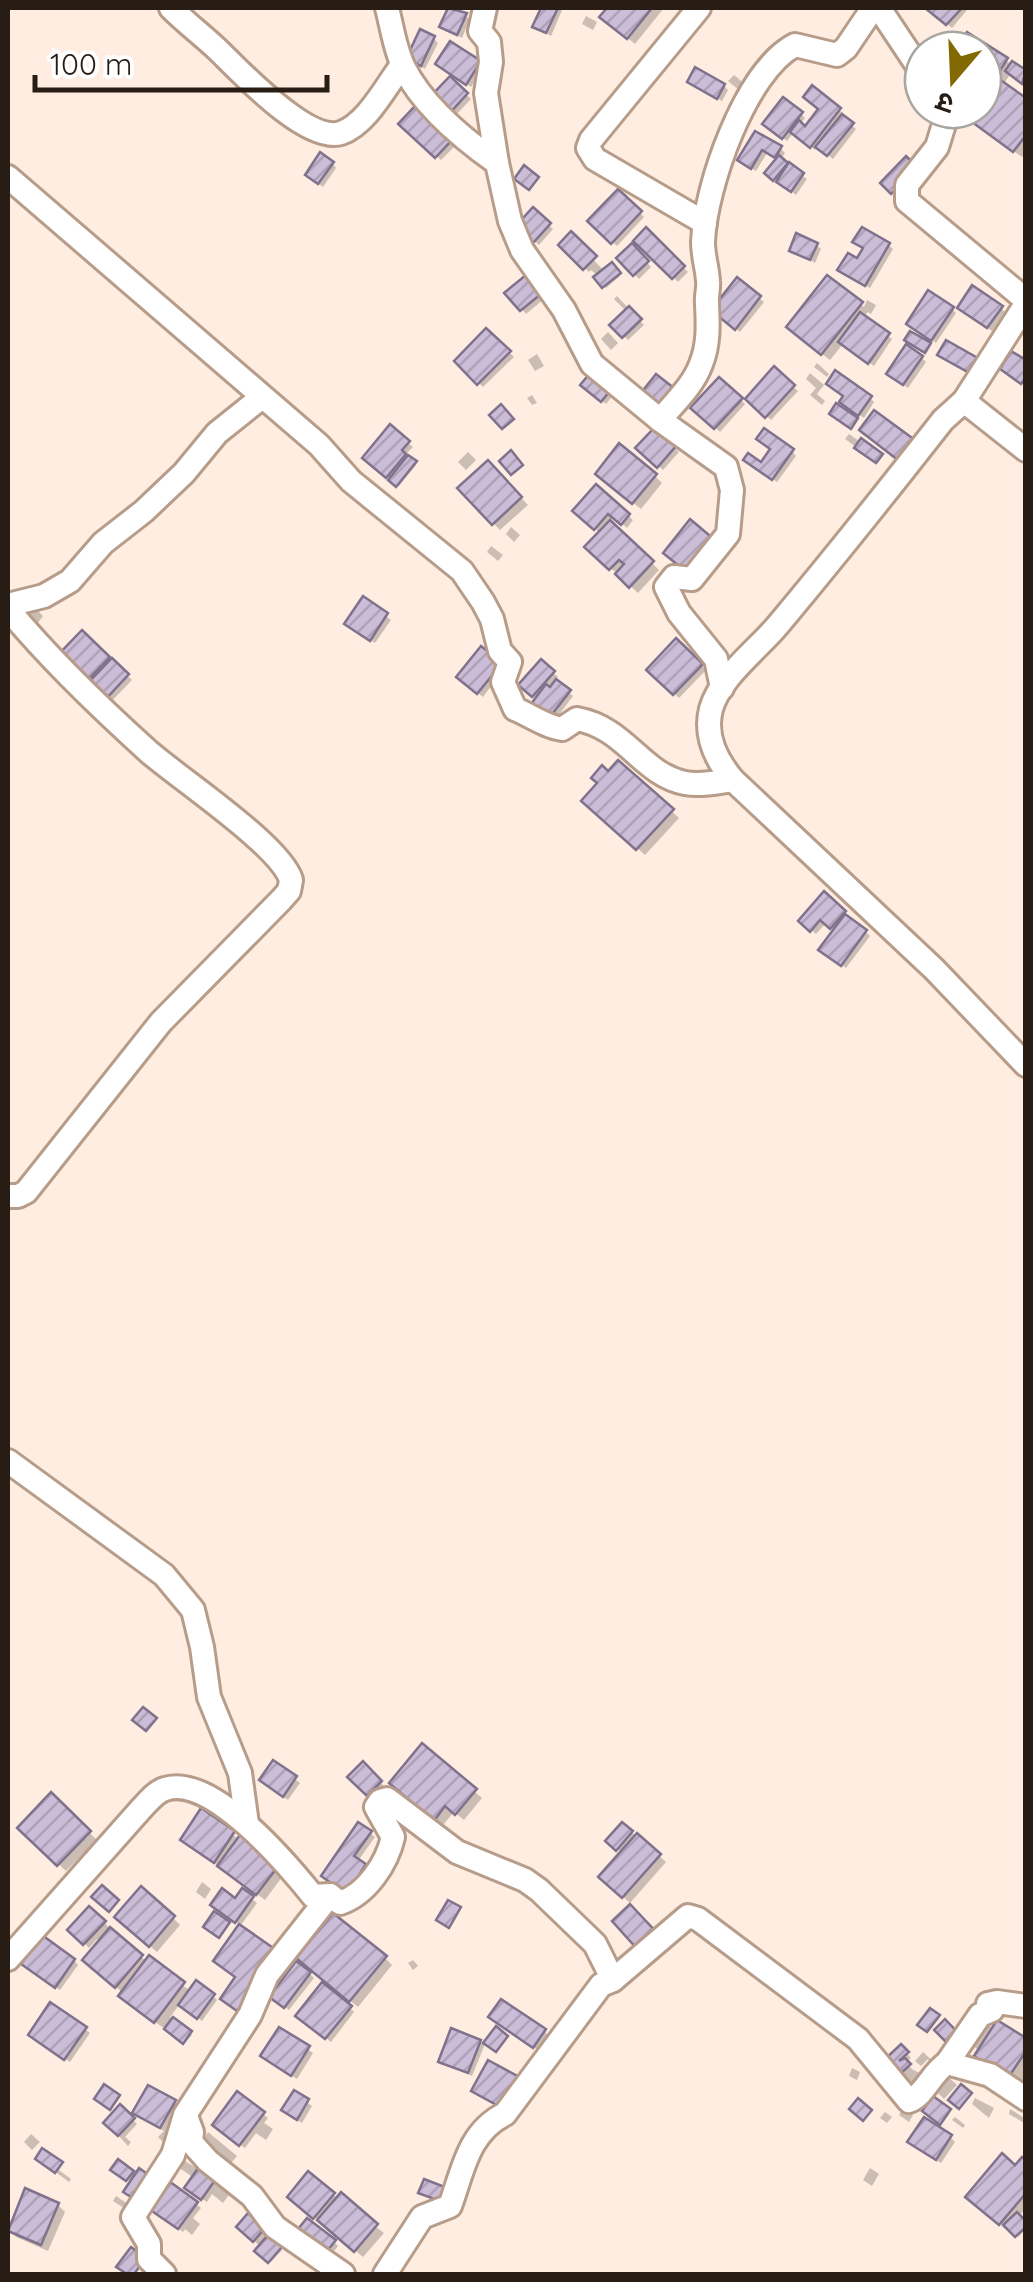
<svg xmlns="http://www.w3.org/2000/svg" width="1033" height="2282" font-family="Quicksand,'Noto Sans Devanagari',sans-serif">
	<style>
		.shadow { fill: #0003 }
		.building { fill: url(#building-hatch); stroke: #80728c; stroke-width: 2.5 }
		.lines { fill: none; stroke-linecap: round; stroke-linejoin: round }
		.street-casing { stroke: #b79c89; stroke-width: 28 }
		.street { stroke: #fff; stroke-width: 22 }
	</style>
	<defs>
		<pattern id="building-hatch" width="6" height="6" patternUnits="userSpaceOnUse" patternTransform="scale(2.5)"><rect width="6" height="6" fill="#cbbcd8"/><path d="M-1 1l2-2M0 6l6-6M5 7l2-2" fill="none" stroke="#aea1b8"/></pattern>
	</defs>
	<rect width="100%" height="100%" fill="#feede0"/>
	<g class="shadow">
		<polygon points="450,8 470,19 462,38 442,27"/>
		<polygon points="544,8 563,8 551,36 535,27"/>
		<polygon points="610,8 664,8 635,44 602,17"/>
		<polygon points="928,8 964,8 967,10 952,28"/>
		<polygon points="586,16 597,22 593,30 582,24"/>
		<polygon points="968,36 1026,74 1025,83 1011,73 1003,85 1026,101 1026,151 1022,157 982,129 987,106 983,103 983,50 959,50"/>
		<polygon points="433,38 438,43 425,69 413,63"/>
		<polygon points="479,63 484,68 471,87 442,68"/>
		<polygon points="734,75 753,91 747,97 728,81"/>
		<polygon points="450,80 471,99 455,116 434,96"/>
		<polygon points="695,86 724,86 728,90 722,101"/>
		<polygon points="813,89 839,110 844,114 842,117 856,129 833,159 818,147 815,150 794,132 787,141 770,128 801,114 805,118 800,124 806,129 821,110"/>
		<polygon points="416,109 455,146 441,160 402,124"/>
		<polygon points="755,134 780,148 785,153 780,160 807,179 796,195 767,173 778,159 767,153 756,171 745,164"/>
		<polygon points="332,163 336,168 323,187 312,179"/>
		<polygon points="618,192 644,217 617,246 590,221"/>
		<polygon points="533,211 553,229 539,245 519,227"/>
		<polygon points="646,231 688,272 678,282 636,241"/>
		<polygon points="571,235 604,271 612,265 620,276 606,288 598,276 591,270 589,272 561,245"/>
		<polygon points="816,245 821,249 815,263 792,250"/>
		<polygon points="888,245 893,249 870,288 845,273 858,262"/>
		<polygon points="632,247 651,267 639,279 620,259"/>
		<polygon points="526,278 544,299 526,314 508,293"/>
		<polygon points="827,278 864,307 867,300 876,305 871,314 868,312 863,317 892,339 874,366 843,344 830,360 796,334"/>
		<polygon points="737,281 764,302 740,332 718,314"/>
		<polygon points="617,296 644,325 628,340 613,325 627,312 614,299"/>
		<polygon points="1001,308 1005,312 992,331 964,312"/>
		<polygon points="952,309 956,313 936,343 914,328"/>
		<polygon points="486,331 514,357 483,387 457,361"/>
		<polygon points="608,332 618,343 611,350 601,339"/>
		<polygon points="537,354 544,366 535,371 528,360"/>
		<polygon points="922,358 926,362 908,388 894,378"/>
		<polygon points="817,363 829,374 827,377 814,367"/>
		<polygon points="774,370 798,391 771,420 748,399"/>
		<polygon points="810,373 824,385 817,394 825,401 822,405 810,395 816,388 806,379"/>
		<polygon points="719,380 745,404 720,432 694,408"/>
		<polygon points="587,389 611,389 615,393 606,404"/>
		<polygon points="532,395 537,403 532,405 527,398"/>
		<polygon points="870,398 874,402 864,418 846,406"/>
		<polygon points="391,428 413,447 405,455 416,465 399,486 365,458"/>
		<polygon points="655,430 679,452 663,470 639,448"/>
		<polygon points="849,434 882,457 878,463 845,439"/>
		<polygon points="773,450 792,451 796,456 777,482 751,464 762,465"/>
		<polygon points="468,452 476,460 466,470 458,462"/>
		<polygon points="488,463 528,505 500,530 461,488"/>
		<polygon points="655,476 662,483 641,509 605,481"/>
		<polygon points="596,488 633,520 627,528 614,516 609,522 659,570 638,593 588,547 600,533 575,511"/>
		<polygon points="511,527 520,535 514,542 506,534"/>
		<polygon points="491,546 503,555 498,561 487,552"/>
		<polygon points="364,600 391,620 375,643 352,628"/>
		<polygon points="35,608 43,616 37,624 28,617"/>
		<polygon points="82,634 132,680 109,704 60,657"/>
		<polygon points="676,642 706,670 679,698 650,670"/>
		<polygon points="541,662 558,677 554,681 573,696 555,720 522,685"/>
		<polygon points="504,669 483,697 463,681"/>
		<polygon points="619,763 679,818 645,855 585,801"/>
		<polygon points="824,895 870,936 846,968 826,954 835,931 826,923 816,934 801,921"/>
		<polygon points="422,1747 482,1798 464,1820 454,1812 442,1826 399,1790"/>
		<polygon points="274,1763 300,1783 288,1800 266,1784"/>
		<polygon points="363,1765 384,1786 372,1799 351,1777"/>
		<polygon points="51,1796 97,1840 66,1871 20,1828"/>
		<polygon points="202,1812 285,1873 265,1900 188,1844"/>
		<polygon points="623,1825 666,1862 630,1903 601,1877 622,1853 608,1841"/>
		<polygon points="370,1833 375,1837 358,1861 369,1870 352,1896 329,1880"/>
		<polygon points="202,1882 211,1889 205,1899 196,1892"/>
		<polygon points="243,1892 257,1903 241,1925 218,1909 236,1901"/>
		<polygon points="89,1909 147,1962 191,1991 213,1996 217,2000 202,2021 180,2004 170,2017 192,2035 185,2043 128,2003 123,1993 92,1966 100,1942 97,1939 89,1948 70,1929"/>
		<polygon points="173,1918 180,1925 157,1952 124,1924"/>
		<polygon points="385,1958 392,1965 358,2007 307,1966"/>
		<polygon points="74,1960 78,1965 60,1990 29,1968"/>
		<polygon points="413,1960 418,1966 413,1970 408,1963"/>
		<polygon points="310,1974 314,1978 289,2010 277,2001"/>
		<polygon points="350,2008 354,2012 331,2042 303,2020"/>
		<polygon points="495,2021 544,2031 548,2035 538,2050"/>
		<polygon points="982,2021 994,2029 1026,2041 1026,2087 1016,2083 969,2042"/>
		<polygon points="85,2029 90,2033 70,2062 35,2039"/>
		<polygon points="279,2030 313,2053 297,2079 267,2060"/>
		<polygon points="480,2042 485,2044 472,2076 441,2061"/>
		<polygon points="901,2048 911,2058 906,2062 912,2069 921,2074 944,2073 957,2085 944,2099 930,2085 920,2098 887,2061"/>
		<polygon points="923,2052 937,2065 930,2063 928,2059 921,2066 915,2061"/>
		<polygon points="852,2068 860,2072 857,2080 849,2076"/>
		<polygon points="294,2093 312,2106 302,2123 288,2114"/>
		<polygon points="975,2098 994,2108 989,2118 972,2104"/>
		<polygon points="174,2102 179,2107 167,2126 178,2137 168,2147 158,2137 164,2131 140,2117"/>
		<polygon points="120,2108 137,2124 125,2137 131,2142 128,2146 107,2123"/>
		<polygon points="903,2108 913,2115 909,2122 899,2115"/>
		<polygon points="1010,2109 1026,2119 1026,2124 1009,2114"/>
		<polygon points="885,2112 892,2117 887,2123 880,2118"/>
		<polygon points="263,2114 268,2118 264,2123 273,2129 266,2140 256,2133 245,2148 219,2129"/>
		<polygon points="955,2117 965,2125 963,2128 952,2120"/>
		<polygon points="208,2132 237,2156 227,2168 215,2158 218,2154 201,2143"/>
		<polygon points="31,2134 40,2142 32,2150 24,2142"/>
		<polygon points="950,2137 955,2142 941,2163 915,2146"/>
		<polygon points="43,2152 62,2165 59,2170 71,2179 69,2182 38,2159"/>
		<polygon points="183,2160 221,2182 218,2186 229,2195 223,2203 212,2194 207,2202 192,2192 194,2178 178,2167"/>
		<polygon points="1026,2163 1026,2208 1018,2217 1026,2229 1018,2237 976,2204"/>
		<polygon points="870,2168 879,2174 872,2186 863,2180"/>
		<polygon points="113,2169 132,2172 196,2204 201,2208 193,2218 200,2224 192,2235 185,2229 183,2232 153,2211 132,2183"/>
		<polygon points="333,2195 384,2233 363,2257 290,2197"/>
		<polygon points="116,2196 128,2204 125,2209 113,2201"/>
		<polygon points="58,2205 65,2212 48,2251 16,2237 9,2230"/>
		<polygon points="248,2216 282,2250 271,2262 258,2251 261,2247 239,2227"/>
		<polygon points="298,2234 334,2242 338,2246 328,2259"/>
	</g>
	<g class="building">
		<polygon points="448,8 467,13 457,35 439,27"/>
		<polygon points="541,8 558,8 546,33 532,27"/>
		<polygon points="607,8 652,8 627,39 599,17"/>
		<polygon points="925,8 962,8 946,25"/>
		<polygon points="420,29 435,36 421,66 406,59"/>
		<polygon points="967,32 1008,58 983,98 983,50 956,50"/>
		<polygon points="450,41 481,61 466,85 435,64"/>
		<polygon points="1012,61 1026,70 1022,84 1005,71"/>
		<polygon points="695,67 725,84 717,99 687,82"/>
		<polygon points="450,76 468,93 449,114 431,96"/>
		<polygon points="1002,81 1026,98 1026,135 1013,152 972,122"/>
		<polygon points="812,85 841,108 810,148 790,132 799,120 805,126 818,109 803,97"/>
		<polygon points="783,97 803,112 782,139 762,124"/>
		<polygon points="415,106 452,140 435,158 398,124"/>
		<polygon points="842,114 854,123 827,156 815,147"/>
		<polygon points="755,131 782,146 775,158 762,150 751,169 737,160"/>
		<polygon points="320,152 334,162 318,184 305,175"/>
		<polygon points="779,155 788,163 773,181 764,173"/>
		<polygon points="906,156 918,168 891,194 880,183"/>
		<polygon points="789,162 804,173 791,192 776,182"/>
		<polygon points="524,165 539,177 529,190 514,179"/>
		<polygon points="618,189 642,211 611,244 587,221"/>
		<polygon points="533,207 551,223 533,243 515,227"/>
		<polygon points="646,227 685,266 672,279 633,241"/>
		<polygon points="862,227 890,243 865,286 837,270 848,253 857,258 863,248 852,242"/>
		<polygon points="571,231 597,256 583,270 558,245"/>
		<polygon points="796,233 818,243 810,260 789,251"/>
		<polygon points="632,243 649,261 633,276 616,258"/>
		<polygon points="612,262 621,273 602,288 593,277"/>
		<polygon points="526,275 541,294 520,311 504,293"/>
		<polygon points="827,275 863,302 821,355 786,327"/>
		<polygon points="737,277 761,296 735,330 711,310"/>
		<polygon points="972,285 1003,306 987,328 957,308"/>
		<polygon points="928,290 954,307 931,341 906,324"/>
		<polygon points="629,306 642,319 622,338 609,325"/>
		<polygon points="860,312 890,333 868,364 838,342"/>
		<polygon points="486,328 511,351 477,385 454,361"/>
		<polygon points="910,331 931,343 925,353 904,340"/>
		<polygon points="946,340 983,361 975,376 937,355"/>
		<polygon points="906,344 923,356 903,385 886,374"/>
		<polygon points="1011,351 1026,360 1026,377 1021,384 1000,369"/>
		<polygon points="774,366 795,385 765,418 745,399"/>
		<polygon points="835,370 872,396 858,416 839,402 843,396 826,384"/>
		<polygon points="592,371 613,387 601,402 580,385"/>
		<polygon points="656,374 679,392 663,413 640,394"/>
		<polygon points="719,377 743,398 714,429 690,408"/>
		<polygon points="836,403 858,418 851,429 829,414"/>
		<polygon points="501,404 514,419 502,429 489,415"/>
		<polygon points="874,410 919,443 903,464 859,430"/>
		<polygon points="390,424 410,441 402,450 406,454 386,478 362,458"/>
		<polygon points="655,427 676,446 657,468 635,448"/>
		<polygon points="764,428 794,449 772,480 743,460 748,453 761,462 770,449 756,439"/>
		<polygon points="861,438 883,454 876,463 854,448"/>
		<polygon points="619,443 657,474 632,504 595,474"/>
		<polygon points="511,450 523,465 511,475 499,461"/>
		<polygon points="408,455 417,461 396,487 388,480"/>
		<polygon points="488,460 522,497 492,525 457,488"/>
		<polygon points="596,484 630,514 621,525 608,514 594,530 572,511"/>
		<polygon points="690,519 716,541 689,574 663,553"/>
		<polygon points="610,520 654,561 629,588 615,574 624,564 619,560 609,570 584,547"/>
		<polygon points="363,596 388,613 370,641 344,624"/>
		<polygon points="82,630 110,657 84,684 56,657"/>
		<polygon points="676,638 703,664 673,695 646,670"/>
		<polygon points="481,646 502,663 477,694 456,677"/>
		<polygon points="112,658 129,674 104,701 86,685"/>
		<polygon points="541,659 555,671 532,697 518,685"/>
		<polygon points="556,679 571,690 549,718 531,704 546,684 550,687"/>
		<polygon points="618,760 674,809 636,850 581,801 597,783 591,778 602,765 608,771"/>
		<polygon points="824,891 846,911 830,929 820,920 810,932 798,921"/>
		<polygon points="845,914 867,930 841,966 818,950"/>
		<polygon points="143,1707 157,1718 146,1731 132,1720"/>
		<polygon points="422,1743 477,1789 455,1815 445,1806 434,1821 389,1783"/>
		<polygon points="273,1760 297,1776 283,1797 259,1780"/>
		<polygon points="363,1761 382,1781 367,1796 347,1777"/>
		<polygon points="51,1792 91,1831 57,1866 17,1828"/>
		<polygon points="201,1808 235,1831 214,1863 180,1840"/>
		<polygon points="358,1822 372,1831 354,1856 366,1864 347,1894 321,1876"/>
		<polygon points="622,1822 633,1831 616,1851 605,1841"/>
		<polygon points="637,1833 661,1854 622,1898 598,1877"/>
		<polygon points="240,1835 280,1864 256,1895 217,1866"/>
		<polygon points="102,1885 119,1900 109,1912 91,1897"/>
		<polygon points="141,1886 175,1916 149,1947 114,1917"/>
		<polygon points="222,1888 235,1898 242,1888 254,1896 235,1923 210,1905"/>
		<polygon points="448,1900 461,1907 449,1928 436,1920"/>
		<polygon points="630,1904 658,1934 639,1951 612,1921"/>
		<polygon points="89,1906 106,1921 83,1945 67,1930"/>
		<polygon points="214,1911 230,1922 219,1938 203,1927"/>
		<polygon points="333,1913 387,1956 349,2002 296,1958"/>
		<polygon points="239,1924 279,1952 237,2011 220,1999 235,1977 213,1961"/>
		<polygon points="110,1927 143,1955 115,1988 82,1960"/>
		<polygon points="42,1935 75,1959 55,1988 21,1964"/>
		<polygon points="149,1955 185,1982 154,2023 118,1996"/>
		<polygon points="296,1961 311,1972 284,2008 269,1997"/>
		<polygon points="196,1980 215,1994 197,2019 178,2005"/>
		<polygon points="322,1982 352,2006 325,2039 295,2016"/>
		<polygon points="501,1999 546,2029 533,2048 488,2017"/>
		<polygon points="50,2002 87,2027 64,2060 28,2035"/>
		<polygon points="930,2008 940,2015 927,2032 917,2025"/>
		<polygon points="173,2017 192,2031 183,2044 164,2029"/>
		<polygon points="945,2019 962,2037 951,2047 934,2030"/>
		<polygon points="997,2020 1026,2038 1026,2051 1008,2078 974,2056"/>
		<polygon points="496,2026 508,2036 496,2052 483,2043"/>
		<polygon points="279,2027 310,2046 291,2076 260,2056"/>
		<polygon points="451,2028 481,2040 468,2073 438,2062"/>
		<polygon points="901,2044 909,2052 899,2061 905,2058 911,2064 898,2076 883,2061"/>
		<polygon points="488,2060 521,2078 504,2109 471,2091"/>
		<polygon points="104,2084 120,2095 110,2110 94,2099"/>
		<polygon points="961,2084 972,2093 959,2109 948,2100"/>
		<polygon points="148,2085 176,2100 160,2128 132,2113"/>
		<polygon points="294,2090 309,2099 297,2120 281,2110"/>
		<polygon points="237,2091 265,2112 239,2146 212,2125"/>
		<polygon points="933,2096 951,2109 940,2125 922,2111"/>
		<polygon points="858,2098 872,2110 863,2121 849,2109"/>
		<polygon points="120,2104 135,2118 118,2136 103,2123"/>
		<polygon points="924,2117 952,2135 936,2160 907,2142"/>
		<polygon points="42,2148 63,2162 55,2173 35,2159"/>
		<polygon points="1002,2153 1015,2165 1022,2157 1026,2160 1026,2193 999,2225 965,2197"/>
		<polygon points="118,2159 134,2171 126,2181 110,2170"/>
		<polygon points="201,2164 218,2176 201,2200 184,2188"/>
		<polygon points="139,2168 156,2180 140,2203 123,2192"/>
		<polygon points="308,2171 335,2193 313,2219 287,2197"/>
		<polygon points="166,2179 198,2202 178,2229 146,2207"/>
		<polygon points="424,2179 450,2189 445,2203 418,2193"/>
		<polygon points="25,2188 59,2203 41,2245 8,2231"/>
		<polygon points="341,2192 378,2224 354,2252 317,2220"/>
		<polygon points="1017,2212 1026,2221 1026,2227 1015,2237 1003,2225"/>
		<polygon points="248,2213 265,2228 253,2242 236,2227"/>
		<polygon points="307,2218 336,2240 323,2256 294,2234"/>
		<polygon points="268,2235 282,2247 268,2263 254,2251"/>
		<polygon points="131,2247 146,2258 134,2274 127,2274 116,2267"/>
	</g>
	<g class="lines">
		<defs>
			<g id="street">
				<path d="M 171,8 C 185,22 202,35 217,49 C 239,70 307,144 341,133 C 367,124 386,86 402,65"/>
				<path d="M 387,8 C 392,27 395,50 404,68 C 423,106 463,139 497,163"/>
				<polyline points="485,8 480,31 489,42 491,62 486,93 497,163 510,221 522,250 564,310 592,364 660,420 726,467 732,490 728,534 692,579 674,577 666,587 679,613 716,659 722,688"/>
				<polyline points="699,8 591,140 588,148 595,159 705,223"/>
				<polyline points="879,8 923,74"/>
				<polyline points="945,110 945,121 937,147 907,185 907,201 1026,300"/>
				<path d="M 8,177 L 319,445 L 351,481 L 462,571 L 483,602 L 492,619 L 500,651 L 510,662 L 503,682 L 515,709 C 532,716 544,726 562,729 L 577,719 C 626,728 641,774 685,783 C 701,786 718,782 733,780"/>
				<path d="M 1026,304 L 964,401 L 943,420 C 889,489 834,558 778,625 C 757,650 720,677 711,709 C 704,736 717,761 733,780 L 934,969 L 1026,1065"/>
				<polyline points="964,401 1026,450"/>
				<path d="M 660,420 C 674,403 693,386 701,364 C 709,344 708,325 707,304 C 706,296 709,288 708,281 C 707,267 703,256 703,242 C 705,188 745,71 795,45 L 837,55 L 846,48 L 873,8"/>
				<polyline points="8,605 44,596 70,581 103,543 144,511 184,473 217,433 262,397"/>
				<path d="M 8,609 C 51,661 98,706 149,752 C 180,779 281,846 291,880 L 289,891 L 281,900 L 161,1022 L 26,1192 L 18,1196 L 8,1196"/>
				<polyline points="8,1461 164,1575 193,1610 202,1647 209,1697 240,1773 247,1824"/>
				<path d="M 8,1959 L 141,1809 C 148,1802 155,1792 165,1789 C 211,1773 288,1865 313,1896 L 330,1895 L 340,1903 C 367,1894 387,1863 393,1837 L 376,1807 L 380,1801 L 387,1799 L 457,1852 L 525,1880 L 539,1890 L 595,1944 L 613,1980 L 601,1985 L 505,2114 C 468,2132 463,2171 450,2206 L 422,2217 L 385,2274"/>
				<path d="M 613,1980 L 688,1916 L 698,1919 L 858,2039 L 909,2101 C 925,2095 931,2073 947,2063 L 990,2075 L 1026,2099"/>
				<polyline points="947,2063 980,2015 992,2010 988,2004 997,2002 1026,2006"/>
				<polyline points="186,2116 192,2132 191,2142 208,2161 252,2196 275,2227 343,2274"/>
				<polyline points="164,2274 149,2259 149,2244 133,2217 173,2155 185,2115 250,2015 267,1975 330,1895"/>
			</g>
		</defs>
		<use href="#street" class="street-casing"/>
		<use href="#street" class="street"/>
	</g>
	<rect width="1033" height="2282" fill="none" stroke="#271d15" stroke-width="20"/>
	<g transform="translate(953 80) rotate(199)"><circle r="48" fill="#ffffff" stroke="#a9a5a1" stroke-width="2.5"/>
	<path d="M0-8L18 38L0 25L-18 38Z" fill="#836902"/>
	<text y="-15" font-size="28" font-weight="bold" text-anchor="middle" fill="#271d15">उ</text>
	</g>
	<path d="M35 75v15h292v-15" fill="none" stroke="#271d15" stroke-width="5"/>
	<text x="50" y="75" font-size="30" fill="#271d15" stroke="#ffffff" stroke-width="8" paint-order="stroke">100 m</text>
</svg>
